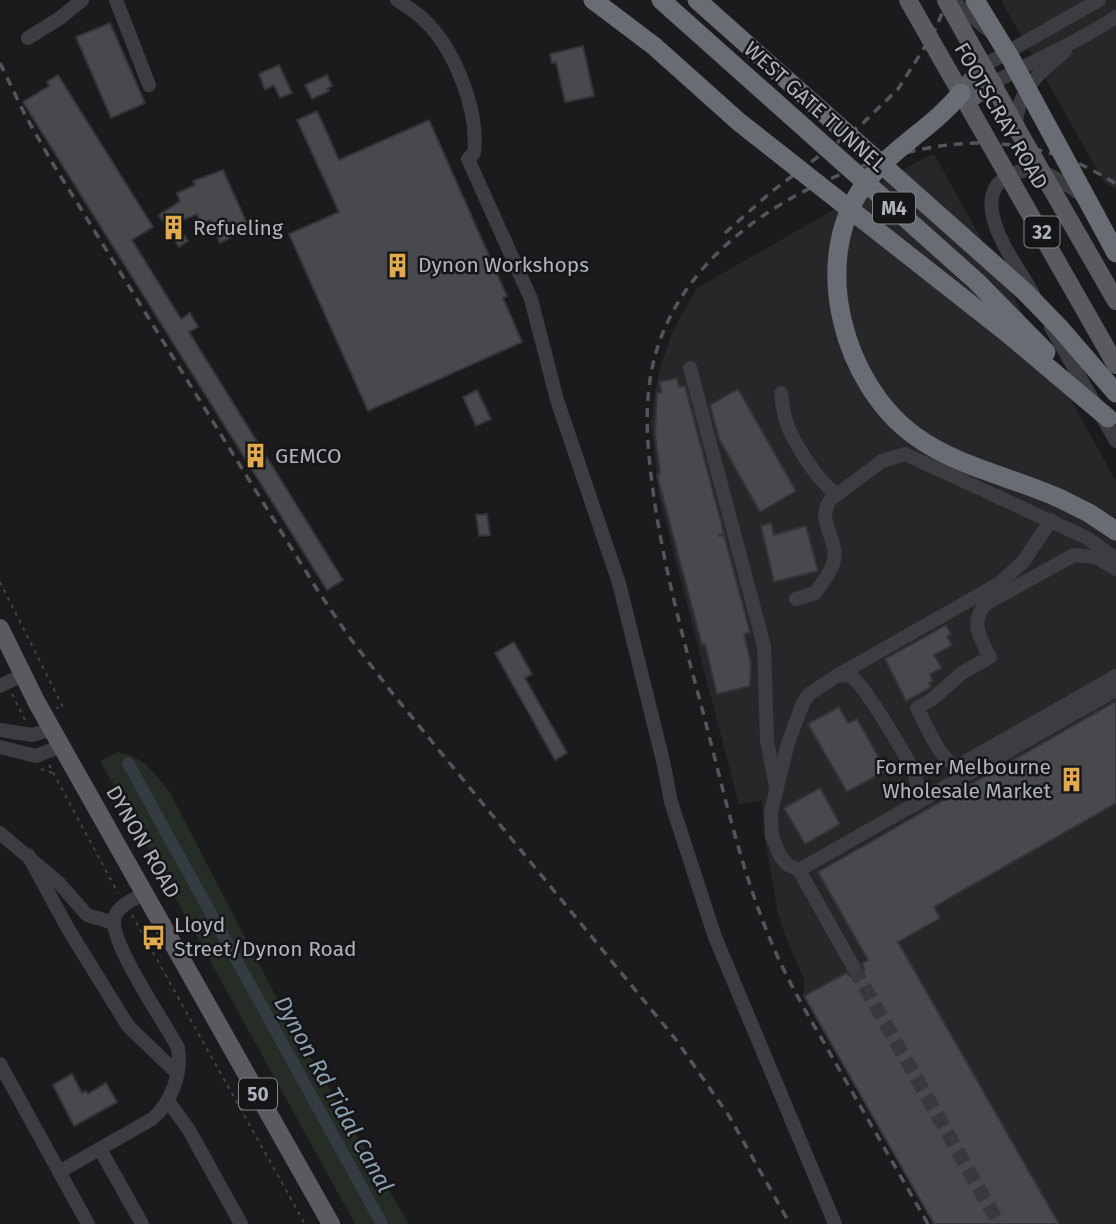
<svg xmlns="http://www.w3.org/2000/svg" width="1116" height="1224" font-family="'Fira Sans',sans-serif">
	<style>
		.built { fill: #27272a }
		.green { fill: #252d26 }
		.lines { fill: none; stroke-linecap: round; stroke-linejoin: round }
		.canal { stroke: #343c42; stroke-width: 12 }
		.building { fill: #48494d; stroke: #353539; stroke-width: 2 }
		.minor-tunnel { stroke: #39393d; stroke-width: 14; stroke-dasharray: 14 7; stroke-linecap: butt }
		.path { stroke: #424448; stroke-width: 2; stroke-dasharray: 3.5 5; stroke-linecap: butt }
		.minor { stroke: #3c3d41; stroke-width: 14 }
		.major { stroke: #595b60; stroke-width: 18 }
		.highway { stroke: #696c72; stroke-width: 19 }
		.rail { stroke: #54555a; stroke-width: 3.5; stroke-dasharray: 9 7; stroke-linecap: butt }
		.major-bridge { stroke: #595b60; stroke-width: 18 }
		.highway-bridge { stroke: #696c72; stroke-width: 19 }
		.labels { text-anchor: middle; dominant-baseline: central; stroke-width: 5; stroke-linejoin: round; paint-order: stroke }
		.shield { fill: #161618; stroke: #81848a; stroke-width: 2 }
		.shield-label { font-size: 19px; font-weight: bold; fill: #afb3bb }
		.street-label { font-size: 21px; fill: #afb3bb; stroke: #161618 }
		.poi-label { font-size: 21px; fill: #afb3bb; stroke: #161618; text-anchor: start }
		.water-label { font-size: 23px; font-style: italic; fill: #8aa1b1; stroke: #161618 }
	</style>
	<rect width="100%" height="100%" fill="#1b1b1d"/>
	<g class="built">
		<polygon points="1001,0 1116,0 1116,190 1104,182"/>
		<polygon points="934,154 1116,481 1116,1224 934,1224 804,996 804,979 785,935 778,913 764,834 762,800 739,805 659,497 651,423 655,392 661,365 673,330 697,288 922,159"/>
	</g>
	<path class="green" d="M 118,752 C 147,759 151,770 169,791 L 284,1012 L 409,1224 L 355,1224 L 100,761 Z"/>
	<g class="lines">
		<polyline class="canal" points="128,763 382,1224"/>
	</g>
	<g class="building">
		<polygon points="110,23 145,103 111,118 76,37"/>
		<polygon points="583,46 594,96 565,102 556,62 552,63 550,54"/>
		<polygon points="279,65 292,93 280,98 274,85 265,90 259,74"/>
		<polygon points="58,75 153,227 132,240 181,319 190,313 198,327 189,332 343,580 327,590 23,102 49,86 47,82"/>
		<polygon points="327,75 332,86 327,89 329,91 312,99 305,85"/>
		<polygon points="317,111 339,160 429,120 507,296 503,298 522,342 368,411 289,234 339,212 297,120"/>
		<polygon points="223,170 249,228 220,243 210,220 201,224 197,214 176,223 188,241 179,247 159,215 180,201 177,193 195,185 193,181"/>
		<polygon points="677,378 679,387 685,386 724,533 718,536 724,535 750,632 744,634 751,664 750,686 717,694 705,644 702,645 657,475 660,474 655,434 657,393 662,392 659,382"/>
		<polygon points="738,389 796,491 760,512 719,439 710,405"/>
		<polygon points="477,390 491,419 476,426 463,397"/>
		<polygon points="487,514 490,535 479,536 476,515"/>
		<polygon points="771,523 774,535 806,526 818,571 774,582 761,526"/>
		<polygon points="946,625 951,634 947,636 952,645 934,655 942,668 930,674 933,681 929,683 931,687 906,701 885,659"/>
		<polygon points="514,642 532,674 525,678 567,753 555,760 495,653"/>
		<polygon points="1116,701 1116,803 934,907 940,918 898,942 1059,1224 934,1224 804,996 846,973 853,978 859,976 864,969 862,963 868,960 818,872"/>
		<polygon points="839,707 848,723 857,719 886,770 847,792 808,724"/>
		<polygon points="820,788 840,824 805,844 784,808"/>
		<polygon points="72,1074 82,1093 86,1091 88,1094 106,1083 117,1102 74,1126 53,1085"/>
	</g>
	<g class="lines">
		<polyline class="minor-tunnel" points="854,968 999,1224"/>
		<g class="path">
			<polyline points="0,582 63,707 56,708"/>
			<polyline points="12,694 25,720"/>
			<polyline points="49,765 118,893"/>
			<polyline points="41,769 53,773"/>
			<polyline points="132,915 305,1224"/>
		</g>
		<g class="minor">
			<polyline points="116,0 149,85"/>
			<path d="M 397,0 C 406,6 416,12 423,19 C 455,48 479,112 474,153 L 468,159 L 531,299 L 557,400 L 619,583 L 663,761 L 671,802 L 715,937 L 835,1224"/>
			<polyline points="951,0 991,32"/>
			<polyline points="28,38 60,18 82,0"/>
			<polyline points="983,66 1099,0"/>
			<path d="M 993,83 C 1034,60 1077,43 1116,17"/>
			<path d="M 1016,127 C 1017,89 1039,73 1065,51"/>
			<path d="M 1033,294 C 1019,268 996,240 992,211 C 990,198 993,185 1005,178 C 1031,160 1061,179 1083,196"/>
			<polyline points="1051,327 1116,441"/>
			<polyline points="690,368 764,646 767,741 776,787"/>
			<path d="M 781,393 C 782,402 783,412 786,421 C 794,444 817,480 836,494"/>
			<polyline points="1051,520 1023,562 1000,583 838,675 809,694 803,703 788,743 771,812 772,836 780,856 788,865 799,870 1116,690"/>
			<path d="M 1116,569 L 1096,557 L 1074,555 L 987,603 C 969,620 980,639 990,657 L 962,673 L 931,700 L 917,708 C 926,724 940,762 958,766 L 1116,676"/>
			<path d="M 796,599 L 815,593 C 822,584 829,575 833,564 C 841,540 815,523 830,500 L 882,461 L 905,454 L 1087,538 L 1116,559"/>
			<path d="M 838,675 C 844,675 849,675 853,678 C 866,688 912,764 916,779 C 919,788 916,797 913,806"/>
			<polyline points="0,686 22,675"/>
			<polyline points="0,730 32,735 52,729"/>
			<polyline points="0,747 36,756 61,746"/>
			<polyline points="0,833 59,883 87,915 114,923"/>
			<polyline points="28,855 67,927 128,1026 177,1073"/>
			<polyline points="799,870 854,968"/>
			<polyline points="0,1064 88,1224"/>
			<polyline points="168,1101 189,1130 241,1224"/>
			<polyline points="100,1149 142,1224"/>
			<path d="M 59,1172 L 152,1119 C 172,1102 182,1073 178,1048 C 165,1022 106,939 115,916 C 120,904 135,899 146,893"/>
		</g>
		<g class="major">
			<polyline points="993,83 966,102 961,93 983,66 1016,127"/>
			<polyline points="0,628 37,703 331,1224"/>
		</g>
		<polyline class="highway" points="1061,499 1089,513 1116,531"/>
		<g class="rail">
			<polyline points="0,63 25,115 53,164 318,591 350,638 393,694 677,1041 729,1116 790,1224"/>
			<polyline points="725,233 771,192 862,124 898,89 933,34 948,0"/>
			<path d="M 928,1224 C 897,1170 866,1116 835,1062 C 817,1030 797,998 781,964 C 744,885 726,800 704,716 C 683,637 662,563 652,483 C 646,435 643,390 659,343 C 686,265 758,210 832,178 C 928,137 1024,124 1116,184"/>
		</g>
		<g class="major-bridge">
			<polyline points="908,0 961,93"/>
			<polyline points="946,0 983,66"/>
			<polyline points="966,102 1116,365"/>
			<polyline points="1016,127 1116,301"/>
		</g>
		<g class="highway-bridge">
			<polyline points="593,0 654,46 739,122 1006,332 1108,418"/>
			<polyline points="661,0 976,281 1046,352"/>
			<polyline points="697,0 1024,291 1059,327 1116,393"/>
			<polyline points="975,0 1011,59 1116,253"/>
			<path d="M 961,93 C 932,129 888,150 862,188 C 810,263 844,385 915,436 C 957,467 1013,477 1061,499"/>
		</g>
	</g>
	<defs>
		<symbol id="building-bare" viewBox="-9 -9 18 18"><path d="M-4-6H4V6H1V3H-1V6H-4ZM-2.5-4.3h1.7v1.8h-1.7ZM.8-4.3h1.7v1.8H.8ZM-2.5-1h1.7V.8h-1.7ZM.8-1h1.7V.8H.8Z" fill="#dfaa50" stroke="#161618" stroke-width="2.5" paint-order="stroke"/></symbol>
		<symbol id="bus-bare" viewBox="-9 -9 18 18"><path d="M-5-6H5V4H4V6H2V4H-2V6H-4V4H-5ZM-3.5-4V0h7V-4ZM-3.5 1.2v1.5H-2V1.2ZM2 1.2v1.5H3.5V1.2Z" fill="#dfaa50" stroke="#161618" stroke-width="2.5" paint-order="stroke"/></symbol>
	</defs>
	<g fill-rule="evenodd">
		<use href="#building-bare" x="156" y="210" width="35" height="35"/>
		<use href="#building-bare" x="380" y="248" width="35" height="35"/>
		<use href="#building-bare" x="238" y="438" width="35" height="35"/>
		<use href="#building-bare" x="1054" y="762" width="35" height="35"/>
		<use href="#bus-bare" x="136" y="920" width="35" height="35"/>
	</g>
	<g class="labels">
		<g class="shield">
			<rect x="873" y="192.5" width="42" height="31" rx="5"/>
			<rect x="1024.5" y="216.5" width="35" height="31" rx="5"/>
			<rect x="239" y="1078.5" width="38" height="31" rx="5"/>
		</g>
		<g class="shield-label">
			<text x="894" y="208">M4</text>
			<text x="1042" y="232">32</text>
			<text x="258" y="1094">50</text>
		</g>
		<g class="street-label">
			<text transform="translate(815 107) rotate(42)">WEST GATE TUNNEL</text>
			<text transform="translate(1001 116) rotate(60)">FOOTSCRAY ROAD</text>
			<text transform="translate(143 842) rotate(60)">DYNON ROAD</text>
		</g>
		<g class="poi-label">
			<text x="193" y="228">Refueling</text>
			<text x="418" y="265">Dynon Workshops</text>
			<text x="275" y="456">GEMCO</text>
			<text x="1051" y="767" text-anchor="end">Former Melbourne<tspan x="1051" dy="24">Wholesale Market</tspan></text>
			<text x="174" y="925">Lloyd<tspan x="174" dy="24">Street/Dynon Road</tspan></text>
		</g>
		<g class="water-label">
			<text transform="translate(334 1094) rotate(61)">Dynon Rd Tidal Canal</text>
		</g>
	</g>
</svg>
